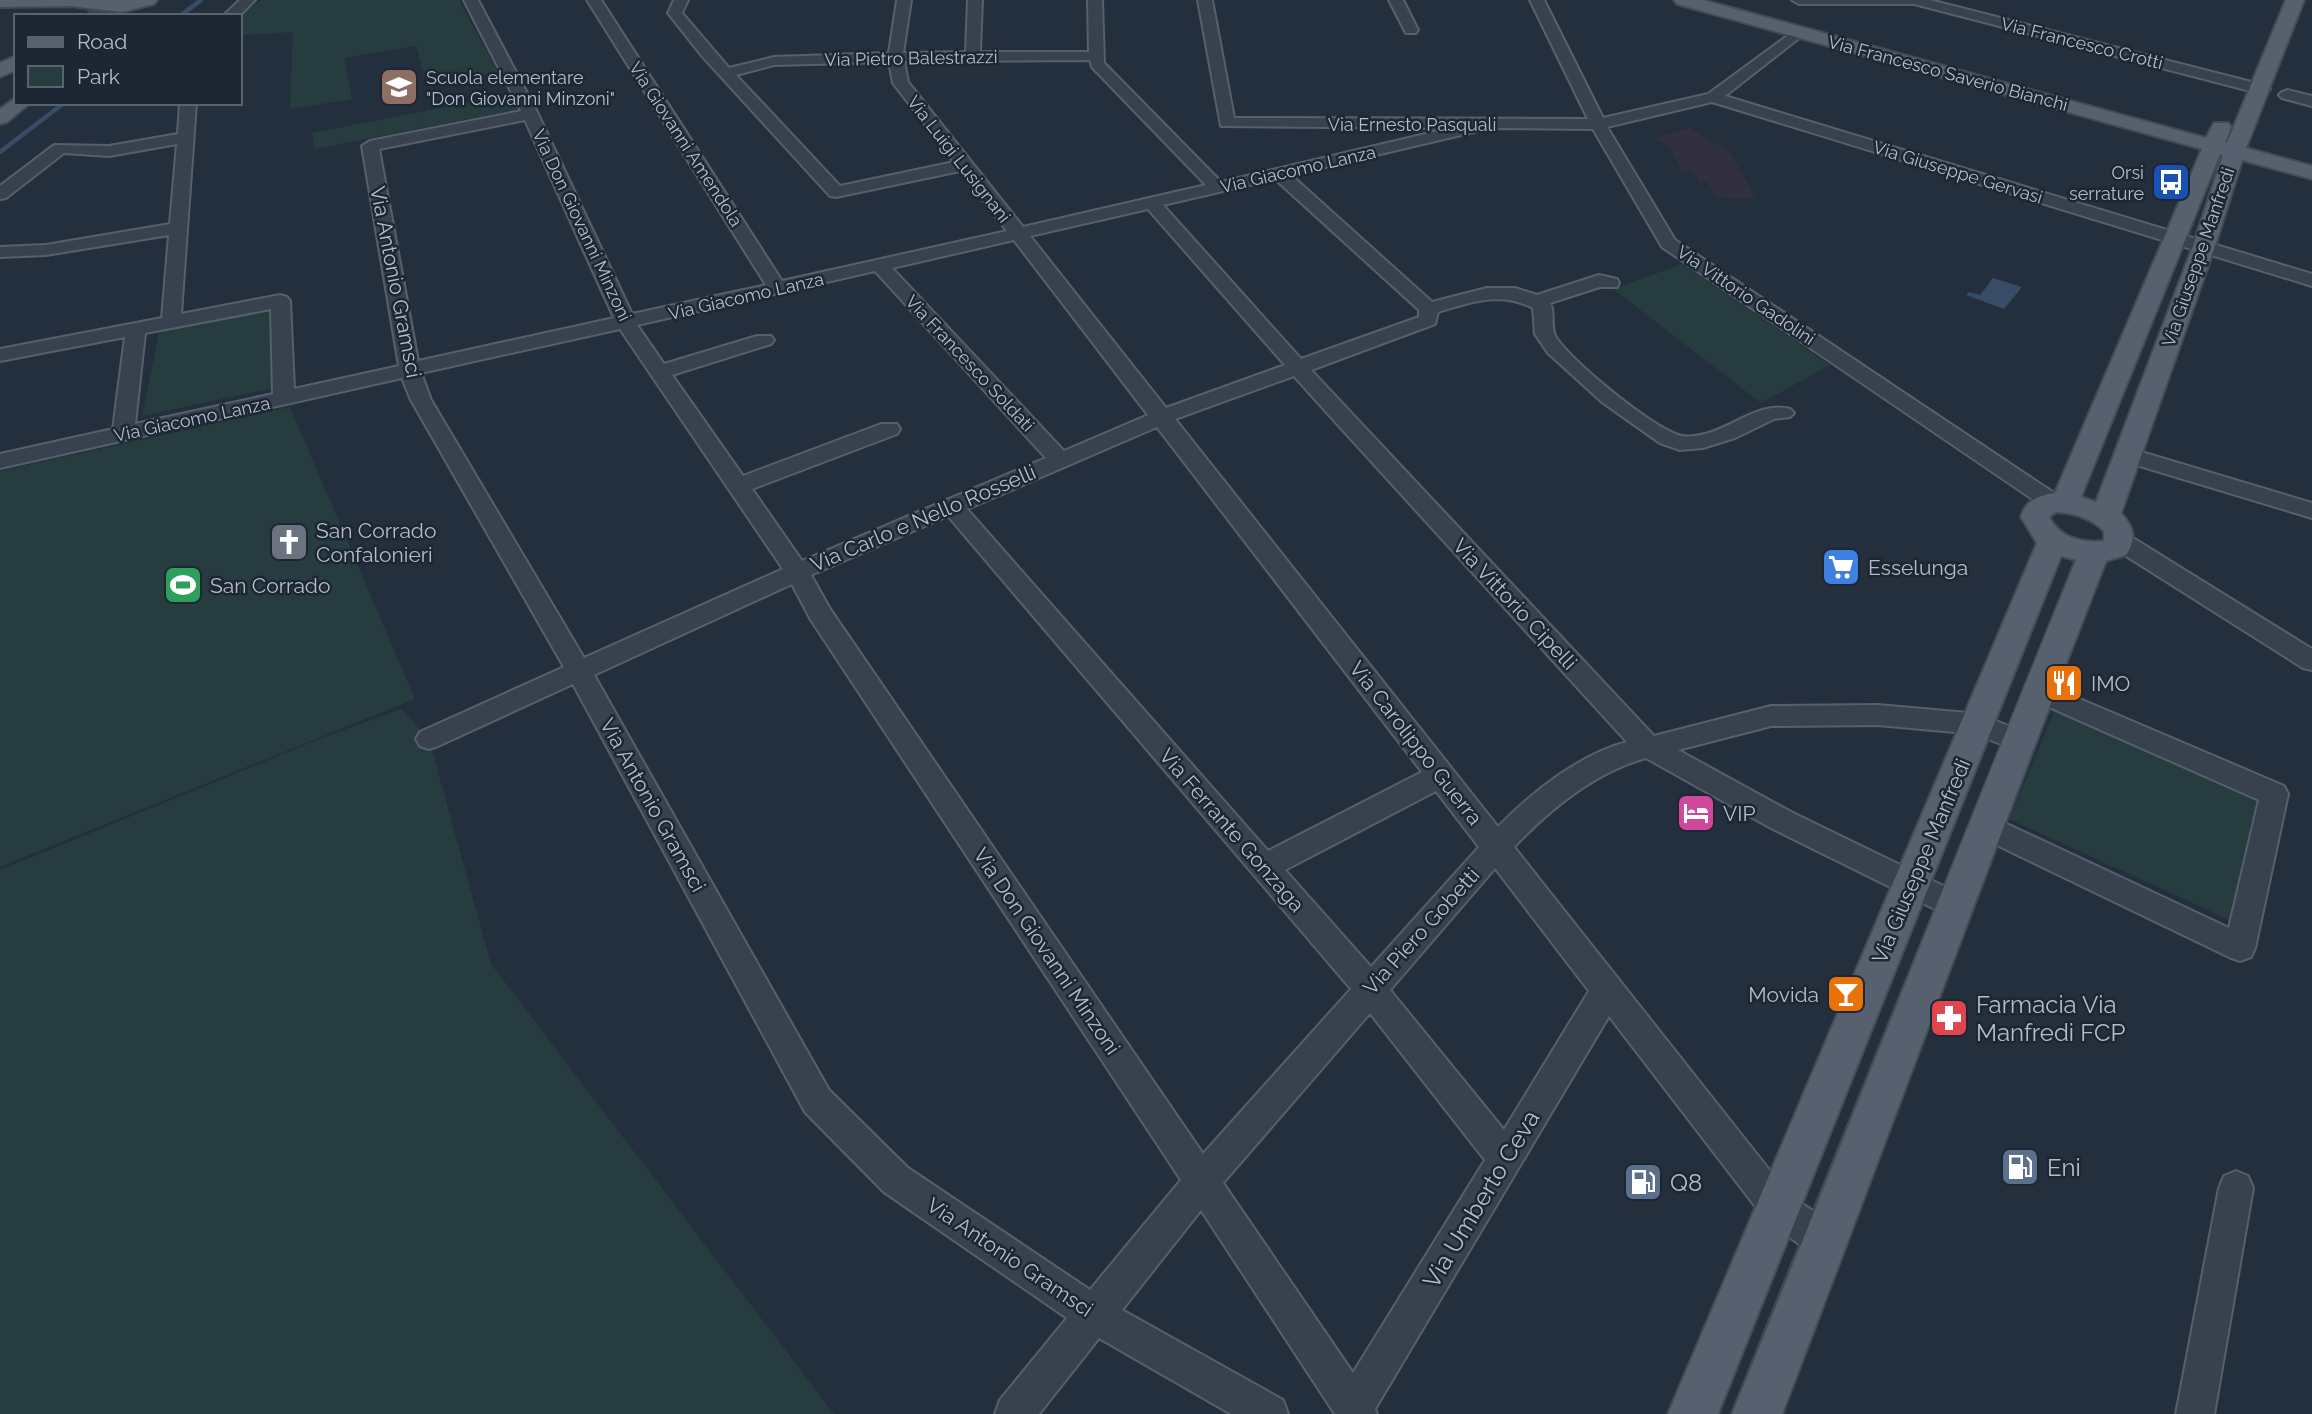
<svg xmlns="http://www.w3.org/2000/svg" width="2312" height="1414" font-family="Raleway,sans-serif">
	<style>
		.medical { fill: #32303f }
		.green { fill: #263c3f }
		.water { fill: #394c67 }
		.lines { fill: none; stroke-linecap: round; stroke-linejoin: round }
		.stream { stroke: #394c67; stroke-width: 4.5 }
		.major-tunnel { stroke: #3a4453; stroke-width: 20; stroke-dasharray: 20 10; stroke-linecap: butt }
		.minor-casing { stroke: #565f6c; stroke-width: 4 }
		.major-casing { stroke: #414a57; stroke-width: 4 }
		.minor { fill: #38414e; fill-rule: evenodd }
		.major { fill: #56606e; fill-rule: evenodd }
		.labels { text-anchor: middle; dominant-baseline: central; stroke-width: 5; stroke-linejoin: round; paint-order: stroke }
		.far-street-label { font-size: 18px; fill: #b4bcc9; stroke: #1d2633 }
		.far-poi-label { font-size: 18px; fill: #b4bcc9; stroke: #1d2633; text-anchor: start }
		.street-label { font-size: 21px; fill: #b4bcc9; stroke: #1d2633 }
		.poi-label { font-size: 21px; fill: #b4bcc9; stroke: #1d2633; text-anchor: start }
		.near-poi-label { font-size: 24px; fill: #b4bcc9; stroke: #1d2633; text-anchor: start }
		.near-street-label { font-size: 24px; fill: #b4bcc9; stroke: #1d2633 }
	</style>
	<rect width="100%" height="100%" fill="#242f3e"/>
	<polygon class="medical" points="1689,128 1731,153 1755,198 1716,197 1708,182 1699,182 1693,171 1682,171 1670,147 1655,138"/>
	<g class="green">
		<polygon points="261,0 459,0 498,72 427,83 416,46 344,58 352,99 290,109 293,32 240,35 239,16"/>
		<polygon points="513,94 519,109 315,149 312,133"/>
		<polygon points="1682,264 1830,365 1761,403 1613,289"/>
		<polygon points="274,305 278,387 142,416 160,328"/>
		<polygon points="290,407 415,699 0,867 0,471"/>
		<polygon points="2056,707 2257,801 2232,921 2009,819"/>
		<polygon points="401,709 429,739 491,964 834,1414 0,1414 0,870 327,736"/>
	</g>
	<polygon class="water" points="1993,278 2022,287 2004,309 1966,295 1969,292 1980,295"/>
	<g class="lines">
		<g class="stream">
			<polyline points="180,16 201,0"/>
			<polyline points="0,152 64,103"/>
		</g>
		<polyline class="major-tunnel" points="91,16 112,0"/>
		<defs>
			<g id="minor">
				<polygon points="240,0 255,0 239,16 223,16"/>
				<path d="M 464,0 L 478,0 L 538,114 L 632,314 L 766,285 L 587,0 L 601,0 L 782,281 L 1007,231 L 960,171 L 836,197 L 830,196 L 702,56 L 668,13 L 674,0 L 688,0 L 682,13 L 729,68 L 774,57 L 889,53 L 897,0 L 911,0 L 903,53 L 966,52 L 968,0 L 982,0 L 980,52 L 1089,52 L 1088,0 L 1102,0 L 1104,63 L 1221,182 L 1451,128 L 1221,126 L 1198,0 L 1212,0 L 1234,118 L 1588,119 L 1530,0 L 1544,0 L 1603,118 L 1708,94 L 1798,28 L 1803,29 L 1803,35 L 1725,96 L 2312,274 L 2312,286 L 1712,102 L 1607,127 L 1675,240 L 2060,497 L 2063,502 L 2060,507 L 2052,509 L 2044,507 L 1662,247 L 1593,129 L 1491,128 L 1291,175 L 1432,302 L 1487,288 L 1515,288 L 1537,295 L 1599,275 L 1617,279 L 1619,283 L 1617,287 L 1600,287 L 1550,303 C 1556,314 1549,328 1557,339 C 1576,365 1648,424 1678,435 C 1687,438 1697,436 1705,434 C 1734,427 1760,401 1790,409 L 1794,413 L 1790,417 L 1774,419 L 1735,438 L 1703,448 L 1680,450 L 1660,443 L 1602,402 L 1548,353 L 1535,334 L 1533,308 C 1501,291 1471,302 1438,312 L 1435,324 L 1311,370 L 1654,736 L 1771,706 L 1878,705 L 1979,714 L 2030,735 L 2033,742 L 2030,749 L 2020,752 L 1976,734 L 1878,725 L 1771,726 L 1678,750 L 1791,812 L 1966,897 L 1970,906 L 1966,915 L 1955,919 L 1771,828 L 1646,758 C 1595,772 1550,809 1514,847 L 1789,1195 L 1837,1227 L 1842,1240 L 1837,1253 L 1824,1258 L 1811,1253 L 1765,1219 L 1609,1016 L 1375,1409 L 1377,1414 L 1335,1414 L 1201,1210 L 1122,1310 L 1283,1400 L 1288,1414 L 1231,1414 L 1099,1338 L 1039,1414 L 995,1414 L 1000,1400 L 1067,1318 L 884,1192 L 805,1112 L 573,684 L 438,746 L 429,749 L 420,746 L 416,739 L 420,732 L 564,667 L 411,400 L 402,378 L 0,468 L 0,454 L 113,429 L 125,337 L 0,361 L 0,349 L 162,318 L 169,235 L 46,255 L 0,257 L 0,247 L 46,245 L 170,224 L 177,144 L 109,156 L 64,153 L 6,198 L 0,199 L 0,186 L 54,145 L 109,146 L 178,134 L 180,103 L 196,103 L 181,314 L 280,295 L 287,297 L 290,301 L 294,389 L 399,366 L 362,146 L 370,141 L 521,111 ZM 1090,60 L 1092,67 L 1206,185 L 1023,227 L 908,82 L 904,61 ZM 889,62 L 893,83 L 954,162 L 840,186 L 736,75 L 774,65 ZM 525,120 L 614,318 L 418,361 L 379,149 ZM 1275,179 L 1419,310 L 1419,317 L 1301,359 L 1163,205 ZM 1148,209 L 1285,365 L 1166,408 L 1030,236 ZM 1014,240 L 1148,415 L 1064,451 L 892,268 ZM 875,271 L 1046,458 L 802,561 L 752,489 L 897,434 L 900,429 L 897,424 L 881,424 L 743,476 L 672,375 L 771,344 L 774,340 L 771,336 L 757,336 L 664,364 L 637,325 ZM 271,309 L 273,394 L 135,424 L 145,333 ZM 620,329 L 783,569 L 584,658 L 431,400 L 421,373 ZM 1294,376 L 1329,415 L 1627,742 C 1580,754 1531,793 1498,827 L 1175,419 ZM 1157,427 L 1422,772 L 1268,851 L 967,509 ZM 948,516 L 1351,989 L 1203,1154 L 830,609 L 811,575 ZM 792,584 L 811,620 L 1181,1180 L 1090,1290 L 908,1168 L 829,1090 L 594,675 ZM 1436,791 L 1479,847 L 1371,967 L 1285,870 ZM 1495,868 L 1589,991 L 1504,1130 L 1390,990 ZM 1370,1013 L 1485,1160 L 1353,1373 L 1223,1183 Z"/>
				<polygon points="1389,0 1403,0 1418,30 1416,33 1406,33"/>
				<polygon points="1792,0 1930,0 2267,86 2270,89 2262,94 1914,4 1799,4"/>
				<polygon points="2287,90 2312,96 2312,106 2282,98 2279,95 2282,92"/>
				<polygon points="2128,448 2312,503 2312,518 2120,460 2117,455 2120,450"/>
				<polygon points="2120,533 2128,535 2312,649 2312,670 2303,668 2112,547 2108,541 2112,535"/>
				<polygon points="2040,682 2284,786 2288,794 2255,948 2251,957 2240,961 2229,957 1974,834 1970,826 1974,818 1984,814 1994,818 2229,928 2259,800 2031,699 2027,692 2031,685"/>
				<polygon points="2236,1171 2248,1176 2253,1188 2214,1414 2176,1414 2219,1188 2224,1176"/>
			</g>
			<g id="major">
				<polygon points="0,0 157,0 154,4 122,12 71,6 0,7"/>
				<path d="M 1674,0 L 1703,0 L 2206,138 L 2214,123 L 2228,123 L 2231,127 L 2225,143 L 2227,143 L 2286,0 L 2304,0 L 2246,148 L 2312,166 L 2312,179 L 2242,160 L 2215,246 L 2121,513 C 2134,528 2137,538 2126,555 L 2106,561 C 1995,844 1891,1130 1782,1414 L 1732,1414 C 1849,1130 1959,844 2076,560 L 2061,556 L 1718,1414 L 1668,1414 L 2037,543 L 2021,517 C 2025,501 2039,495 2055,493 L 2202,149 L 1677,4 ZM 2220,154 L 2223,155 L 2193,246 L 2096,502 L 2081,497 ZM 2056,512 C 2074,513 2091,518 2104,531 L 2104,541 C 2082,543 2060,538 2049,517 Z"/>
				<polygon points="16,56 16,70 0,77 0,63"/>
				<polygon points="16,98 16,103 30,103 7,122 0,124 0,109"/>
			</g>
		</defs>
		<use href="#minor" class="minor-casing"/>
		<use href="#major" class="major-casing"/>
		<use href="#minor" class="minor"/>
		<use href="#major" class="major"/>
	</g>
	<defs>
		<symbol id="school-square" viewBox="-11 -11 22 22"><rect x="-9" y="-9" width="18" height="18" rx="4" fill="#8d6e63" stroke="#1d2633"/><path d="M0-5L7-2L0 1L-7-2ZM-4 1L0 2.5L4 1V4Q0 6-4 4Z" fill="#fff"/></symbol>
		<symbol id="bus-square" viewBox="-11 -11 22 22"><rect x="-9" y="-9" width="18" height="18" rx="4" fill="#1a4fb4" stroke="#1d2633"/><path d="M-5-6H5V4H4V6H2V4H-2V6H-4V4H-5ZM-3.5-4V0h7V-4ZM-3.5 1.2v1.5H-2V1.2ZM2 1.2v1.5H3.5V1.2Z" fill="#fff"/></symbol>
		<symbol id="church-square" viewBox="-11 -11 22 22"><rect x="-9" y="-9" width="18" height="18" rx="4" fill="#6b7280" stroke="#1d2633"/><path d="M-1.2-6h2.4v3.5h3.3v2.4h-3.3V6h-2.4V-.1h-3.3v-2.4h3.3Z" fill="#fff"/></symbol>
		<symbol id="supermarket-square" viewBox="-11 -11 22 22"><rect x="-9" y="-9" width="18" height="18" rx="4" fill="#3f7fe0" stroke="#1d2633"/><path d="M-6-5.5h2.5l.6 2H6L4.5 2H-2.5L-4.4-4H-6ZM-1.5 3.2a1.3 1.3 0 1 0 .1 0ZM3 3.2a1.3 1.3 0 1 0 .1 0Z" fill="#fff"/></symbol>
		<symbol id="stadium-square" viewBox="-11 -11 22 22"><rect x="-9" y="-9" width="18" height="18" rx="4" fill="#2e9e5b" stroke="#1d2633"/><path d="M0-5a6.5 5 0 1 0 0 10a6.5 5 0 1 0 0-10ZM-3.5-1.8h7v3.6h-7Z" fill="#fff"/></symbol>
		<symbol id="restaurant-square" viewBox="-11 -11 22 22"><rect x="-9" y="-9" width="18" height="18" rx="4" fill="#e8710a" stroke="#1d2633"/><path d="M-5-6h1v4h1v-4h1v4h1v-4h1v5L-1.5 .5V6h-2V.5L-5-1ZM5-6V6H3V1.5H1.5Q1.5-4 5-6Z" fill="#fff"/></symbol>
		<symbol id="hotel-square" viewBox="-11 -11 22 22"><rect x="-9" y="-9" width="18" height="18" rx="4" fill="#d1479c" stroke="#1d2633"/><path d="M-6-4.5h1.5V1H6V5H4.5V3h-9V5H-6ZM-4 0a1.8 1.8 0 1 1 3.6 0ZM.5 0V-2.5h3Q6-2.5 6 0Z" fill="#fff"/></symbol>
		<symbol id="bar-square" viewBox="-11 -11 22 22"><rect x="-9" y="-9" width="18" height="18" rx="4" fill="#e8710a" stroke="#1d2633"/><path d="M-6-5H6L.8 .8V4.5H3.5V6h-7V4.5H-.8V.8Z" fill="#fff"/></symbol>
		<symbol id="pharmacy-square" viewBox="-11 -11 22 22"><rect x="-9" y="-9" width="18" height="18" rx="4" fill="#e0444e" stroke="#1d2633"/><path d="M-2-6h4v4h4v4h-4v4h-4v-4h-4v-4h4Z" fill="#fff"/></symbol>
		<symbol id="fuel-square" viewBox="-11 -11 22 22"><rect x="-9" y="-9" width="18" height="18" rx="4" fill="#5c6f8a" stroke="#1d2633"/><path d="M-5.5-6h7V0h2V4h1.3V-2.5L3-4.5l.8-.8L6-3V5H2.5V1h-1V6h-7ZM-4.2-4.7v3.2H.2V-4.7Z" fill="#fff"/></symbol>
	</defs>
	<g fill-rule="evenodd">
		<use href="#school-square" x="377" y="65" width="44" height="44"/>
		<use href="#bus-square" x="2149" y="160" width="44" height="44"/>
		<use href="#church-square" x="267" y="520" width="44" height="44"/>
		<use href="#supermarket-square" x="1819" y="545" width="44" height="44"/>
		<use href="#stadium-square" x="161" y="563" width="44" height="44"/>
		<use href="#restaurant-square" x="2042" y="661" width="44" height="44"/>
		<use href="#hotel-square" x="1674" y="791" width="44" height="44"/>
		<use href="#bar-square" x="1824" y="972" width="44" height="44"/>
		<use href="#pharmacy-square" x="1927" y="996" width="44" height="44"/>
		<use href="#fuel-square" x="1998" y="1145" width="44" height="44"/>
		<use href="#fuel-square" x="1621" y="1160" width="44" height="44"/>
	</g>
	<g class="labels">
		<g class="far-street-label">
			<text transform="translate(2082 43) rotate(14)">Via Francesco Crotti</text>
			<text transform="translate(911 58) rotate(-1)">Via Pietro Balestrazzi</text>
			<text transform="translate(1948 73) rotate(15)">Via Francesco Saverio Bianchi</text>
			<text x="1412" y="124">Via Ernesto Pasquali</text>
			<text transform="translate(686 144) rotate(57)">Via Giovanni Amendola</text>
			<text transform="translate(959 159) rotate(52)">Via Luigi Lusignani</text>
			<text transform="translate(1298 169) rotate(-13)">Via Giacomo Lanza</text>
			<text transform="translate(1958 172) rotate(17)">Via Giuseppe Gervasi</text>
			<text transform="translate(582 225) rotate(65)">Via Don Giovanni Minzoni</text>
			<text transform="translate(2198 257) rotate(-71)">Via Giuseppe Manfredi</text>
			<text transform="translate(1746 295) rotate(34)">Via Vittorio Gadolini</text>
			<text transform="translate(746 296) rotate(-13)">Via Giacomo Lanza</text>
			<text transform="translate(970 363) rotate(47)">Via Francesco Soldati</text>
			<text transform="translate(192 419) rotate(-12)">Via Giacomo Lanza</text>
		</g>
		<g class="far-poi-label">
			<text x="426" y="77">Scuola elementare<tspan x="426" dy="21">"Don Giovanni Minzoni"</tspan></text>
			<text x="2144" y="172" text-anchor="end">Orsi<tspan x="2144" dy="21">serrature</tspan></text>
		</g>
		<g class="street-label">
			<text transform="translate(396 282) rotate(79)">Via Antonio Gramsci</text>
			<text transform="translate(923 518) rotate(-23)">Via Carlo e Nello Rosselli</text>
			<text transform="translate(1515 604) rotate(47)">Via Vittorio Cipelli</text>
			<text transform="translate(1416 743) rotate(52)">Via Carolippo Guerra</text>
			<text transform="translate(653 805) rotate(61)">Via Antonio Gramsci</text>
			<text transform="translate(1232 830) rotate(49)">Via Ferrante Gonzaga</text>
			<text transform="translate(1921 861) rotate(-67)">Via Giuseppe Manfredi</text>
			<text transform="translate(1421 931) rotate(-48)">Via Piero Gobetti</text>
			<text transform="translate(1047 951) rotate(56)">Via Don Giovanni Minzoni</text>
			<text transform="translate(1010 1257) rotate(34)">Via Antonio Gramsci</text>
		</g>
		<g class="poi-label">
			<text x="316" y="530">San Corrado<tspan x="316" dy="24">Confalonieri</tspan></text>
			<text x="1868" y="567">Esselunga</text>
			<text x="210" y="585">San Corrado</text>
			<text x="2091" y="683">IMO</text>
			<text x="1723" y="813">VIP</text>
			<text x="1819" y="994" text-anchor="end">Movida</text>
		</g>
		<g class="near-poi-label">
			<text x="1976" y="1004">Farmacia Via<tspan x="1976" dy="28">Manfredi FCP</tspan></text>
			<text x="2047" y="1167">Eni</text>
			<text x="1670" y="1182">Q8</text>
		</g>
		<g class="near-street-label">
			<text transform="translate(1481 1199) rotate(-59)">Via Umberto Ceva</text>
		</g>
	</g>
	<rect x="14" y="14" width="228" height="91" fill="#1d2633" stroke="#59626f" stroke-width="2"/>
	<rect x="28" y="37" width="35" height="10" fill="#56606e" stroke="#59626f" stroke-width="2"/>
	<text x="77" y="49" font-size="21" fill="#b4bcc9">Road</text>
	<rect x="28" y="66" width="35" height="21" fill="#263c3f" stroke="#59626f" stroke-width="2"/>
	<text x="77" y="84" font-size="21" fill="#b4bcc9">Park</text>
</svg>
